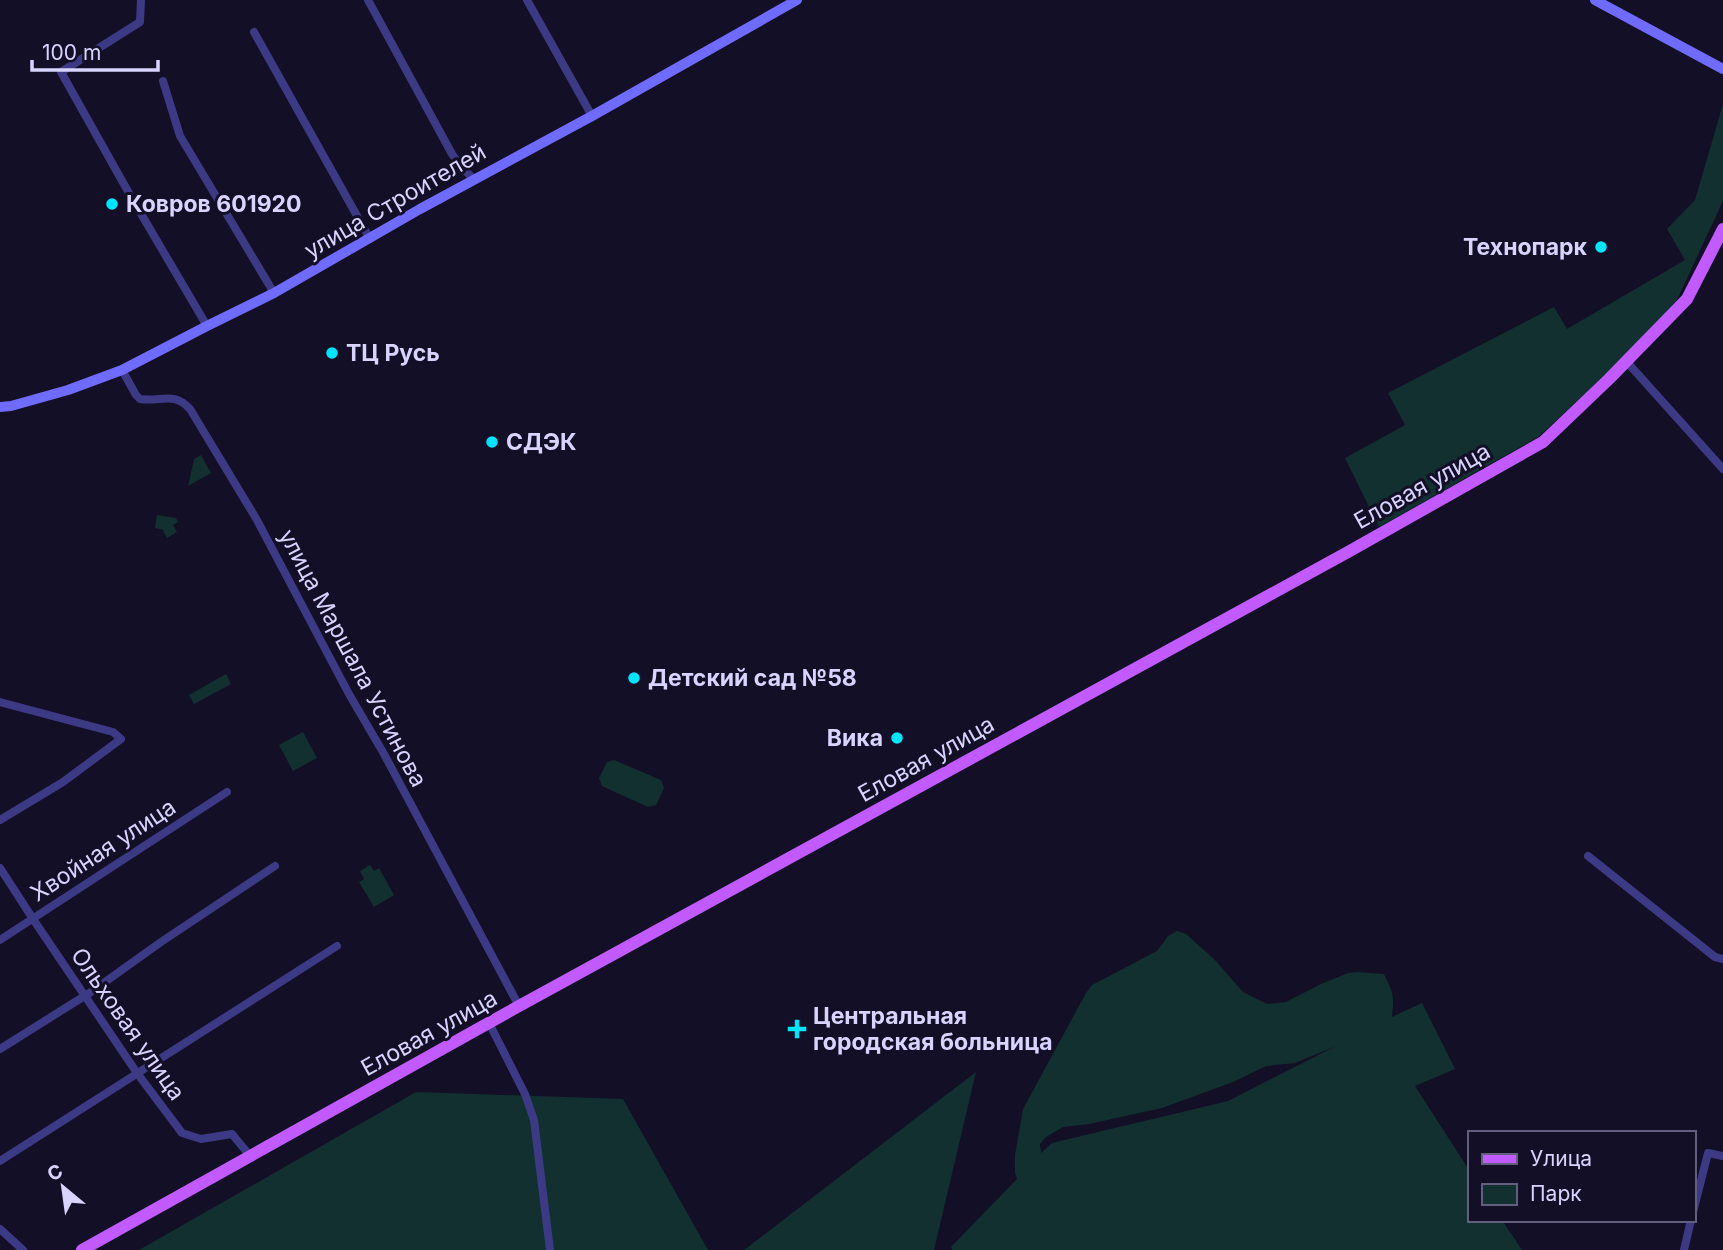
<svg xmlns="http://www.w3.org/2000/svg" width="1723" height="1250" font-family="Inter,sans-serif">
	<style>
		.green { fill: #12302f; fill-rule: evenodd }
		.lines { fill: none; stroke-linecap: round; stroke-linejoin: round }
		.minor { stroke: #3d3a85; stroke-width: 8 }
		.secondary { stroke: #6f6bff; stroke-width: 10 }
		.primary { stroke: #c25bff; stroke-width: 12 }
		.poi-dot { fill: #00e5ff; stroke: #130f26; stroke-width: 2.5 }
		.labels { text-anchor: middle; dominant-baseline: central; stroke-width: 6; stroke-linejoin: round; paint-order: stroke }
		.street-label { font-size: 23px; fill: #d9d4ff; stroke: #130f26 }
		.poi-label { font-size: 23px; font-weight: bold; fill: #d9d4ff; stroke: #130f26; text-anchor: start }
	</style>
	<rect width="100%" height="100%" fill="#130f26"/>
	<g class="green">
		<polygon points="1723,104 1723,201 1677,300 1626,356 1538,437 1379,527 1345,458 1405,425 1388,393 1554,307 1567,329 1685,260 1667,229 1695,200"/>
		<polygon points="201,455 211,473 188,486 194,459"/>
		<polygon points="157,515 176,518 178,522 173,525 177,532 167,538 163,531 164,530 155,528"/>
		<polygon points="226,674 231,684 194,704 189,695"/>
		<polygon points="303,732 317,758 293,771 279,745"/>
		<polygon points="614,760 661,780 664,788 656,805 648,807 602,786 599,778 607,762"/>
		<polygon points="370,865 374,871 379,868 394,895 374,907 359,882 364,879 360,871"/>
		<path d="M 1177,931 L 1186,934 L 1214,959 L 1243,992 L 1267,1004 L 1286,1002 L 1321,984 L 1348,973 L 1357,972 L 1384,974 C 1394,995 1394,995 1392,1017 L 1422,1003 L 1455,1069 L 1415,1086 L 1469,1170 L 1469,1220 L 1502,1220 L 1522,1250 L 952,1250 L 951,1247 L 1017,1179 L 1015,1172 L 1015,1155 L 1023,1109 L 1086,993 L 1092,985 L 1157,951 L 1168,936 ZM 1336,1046 L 1228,1101 L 1052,1143 L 1041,1153 L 1040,1144 L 1046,1137 L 1063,1127 L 1089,1124 L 1162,1108 L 1233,1082 L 1266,1066 L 1295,1063 Z"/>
		<polygon points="976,1072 934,1250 744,1250"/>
		<polygon points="416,1092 623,1099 708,1250 139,1250"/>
	</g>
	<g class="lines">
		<g class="minor">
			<polyline points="141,0 140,22 61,72 130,195 207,326"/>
			<polyline points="368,0 452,154 463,169 474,179"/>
			<polyline points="527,0 592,116"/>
			<polyline points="254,32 370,239"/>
			<polyline points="163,81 180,136 274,293"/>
			<polyline points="1626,361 1723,469"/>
			<path d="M 122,370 L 136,395 L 140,399 C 161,402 174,391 190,409 L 257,520 L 349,694 L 384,754 L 519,1006"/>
			<polyline points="0,702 113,732 121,739 63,782 0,820"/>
			<polyline points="1588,856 1715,957 1723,959"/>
			<polyline points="0,868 33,919 137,1073 182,1133 201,1139 232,1134 251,1157"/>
			<polyline points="0,940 227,792"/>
			<polyline points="489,1023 525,1094 534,1120 550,1250"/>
			<polyline points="0,1049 91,992 161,942 275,866"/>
			<polyline points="0,1161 337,946"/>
			<polyline points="1693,1212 1708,1153 1723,1156"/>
			<polyline points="0,1229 23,1250"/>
			<polyline points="1684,1250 1691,1220"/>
		</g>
		<g class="secondary">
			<polyline points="1595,0 1723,69"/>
			<polyline points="0,407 11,406 68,390 122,370 207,326 274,293 420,209 592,116 797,0"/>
		</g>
		<polyline class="primary" points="82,1250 519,1006 1348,552 1543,442 1609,379 1687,299 1723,229"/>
	</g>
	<g class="poi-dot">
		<circle cx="112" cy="204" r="7"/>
		<circle cx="1601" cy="247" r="7"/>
		<circle cx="332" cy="353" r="7"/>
		<circle cx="492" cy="442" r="7"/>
		<circle cx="634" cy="678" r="7"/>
		<circle cx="897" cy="738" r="7"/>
		<path d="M793.5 1018.5h7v7h7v7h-7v7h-7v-7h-7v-7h7z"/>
	</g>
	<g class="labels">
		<g class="street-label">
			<text transform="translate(395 201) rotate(-30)">улица Строителей</text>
			<text transform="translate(1422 486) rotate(-29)">Еловая улица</text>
			<text transform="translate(353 658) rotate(62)">улица Маршала Устинова</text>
			<text transform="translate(926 759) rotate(-29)">Еловая улица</text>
			<text transform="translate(103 850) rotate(-33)">Хвойная улица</text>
			<text transform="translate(128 1024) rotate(55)">Ольховая улица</text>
			<text transform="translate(429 1033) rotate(-29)">Еловая улица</text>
		</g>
		<g class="poi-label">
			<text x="126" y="204">Ковров 601920</text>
			<text x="1587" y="247" text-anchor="end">Технопарк</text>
			<text x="346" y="353">ТЦ Русь</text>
			<text x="506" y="442">СДЭК</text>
			<text x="648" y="678">Детский сад №58</text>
			<text x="883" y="738" text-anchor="end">Вика</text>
			<text x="813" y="1016">Центральная<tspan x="813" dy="26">городская больница</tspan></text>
		</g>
	</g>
	<rect x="1468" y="1131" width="228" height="91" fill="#130f26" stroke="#625e7d" stroke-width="2"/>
	<rect x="1482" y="1154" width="35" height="10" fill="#c25bff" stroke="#625e7d" stroke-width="2"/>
	<text x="1530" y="1166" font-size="21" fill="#d9d4ff">Улица</text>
	<rect x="1482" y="1184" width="35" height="21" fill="#12302f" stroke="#625e7d" stroke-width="2"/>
	<text x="1530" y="1201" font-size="21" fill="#d9d4ff">Парк</text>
	<g transform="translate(63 1187) rotate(331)" stroke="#130f26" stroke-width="5" paint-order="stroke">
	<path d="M0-5L12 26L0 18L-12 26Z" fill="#d9d4ff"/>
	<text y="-10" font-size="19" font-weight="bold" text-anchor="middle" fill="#d9d4ff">С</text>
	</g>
	<path d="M32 60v10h126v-10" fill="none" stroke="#d9d4ff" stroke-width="3.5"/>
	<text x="42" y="60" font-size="21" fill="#d9d4ff" stroke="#130f26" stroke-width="5" paint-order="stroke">100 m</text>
</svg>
